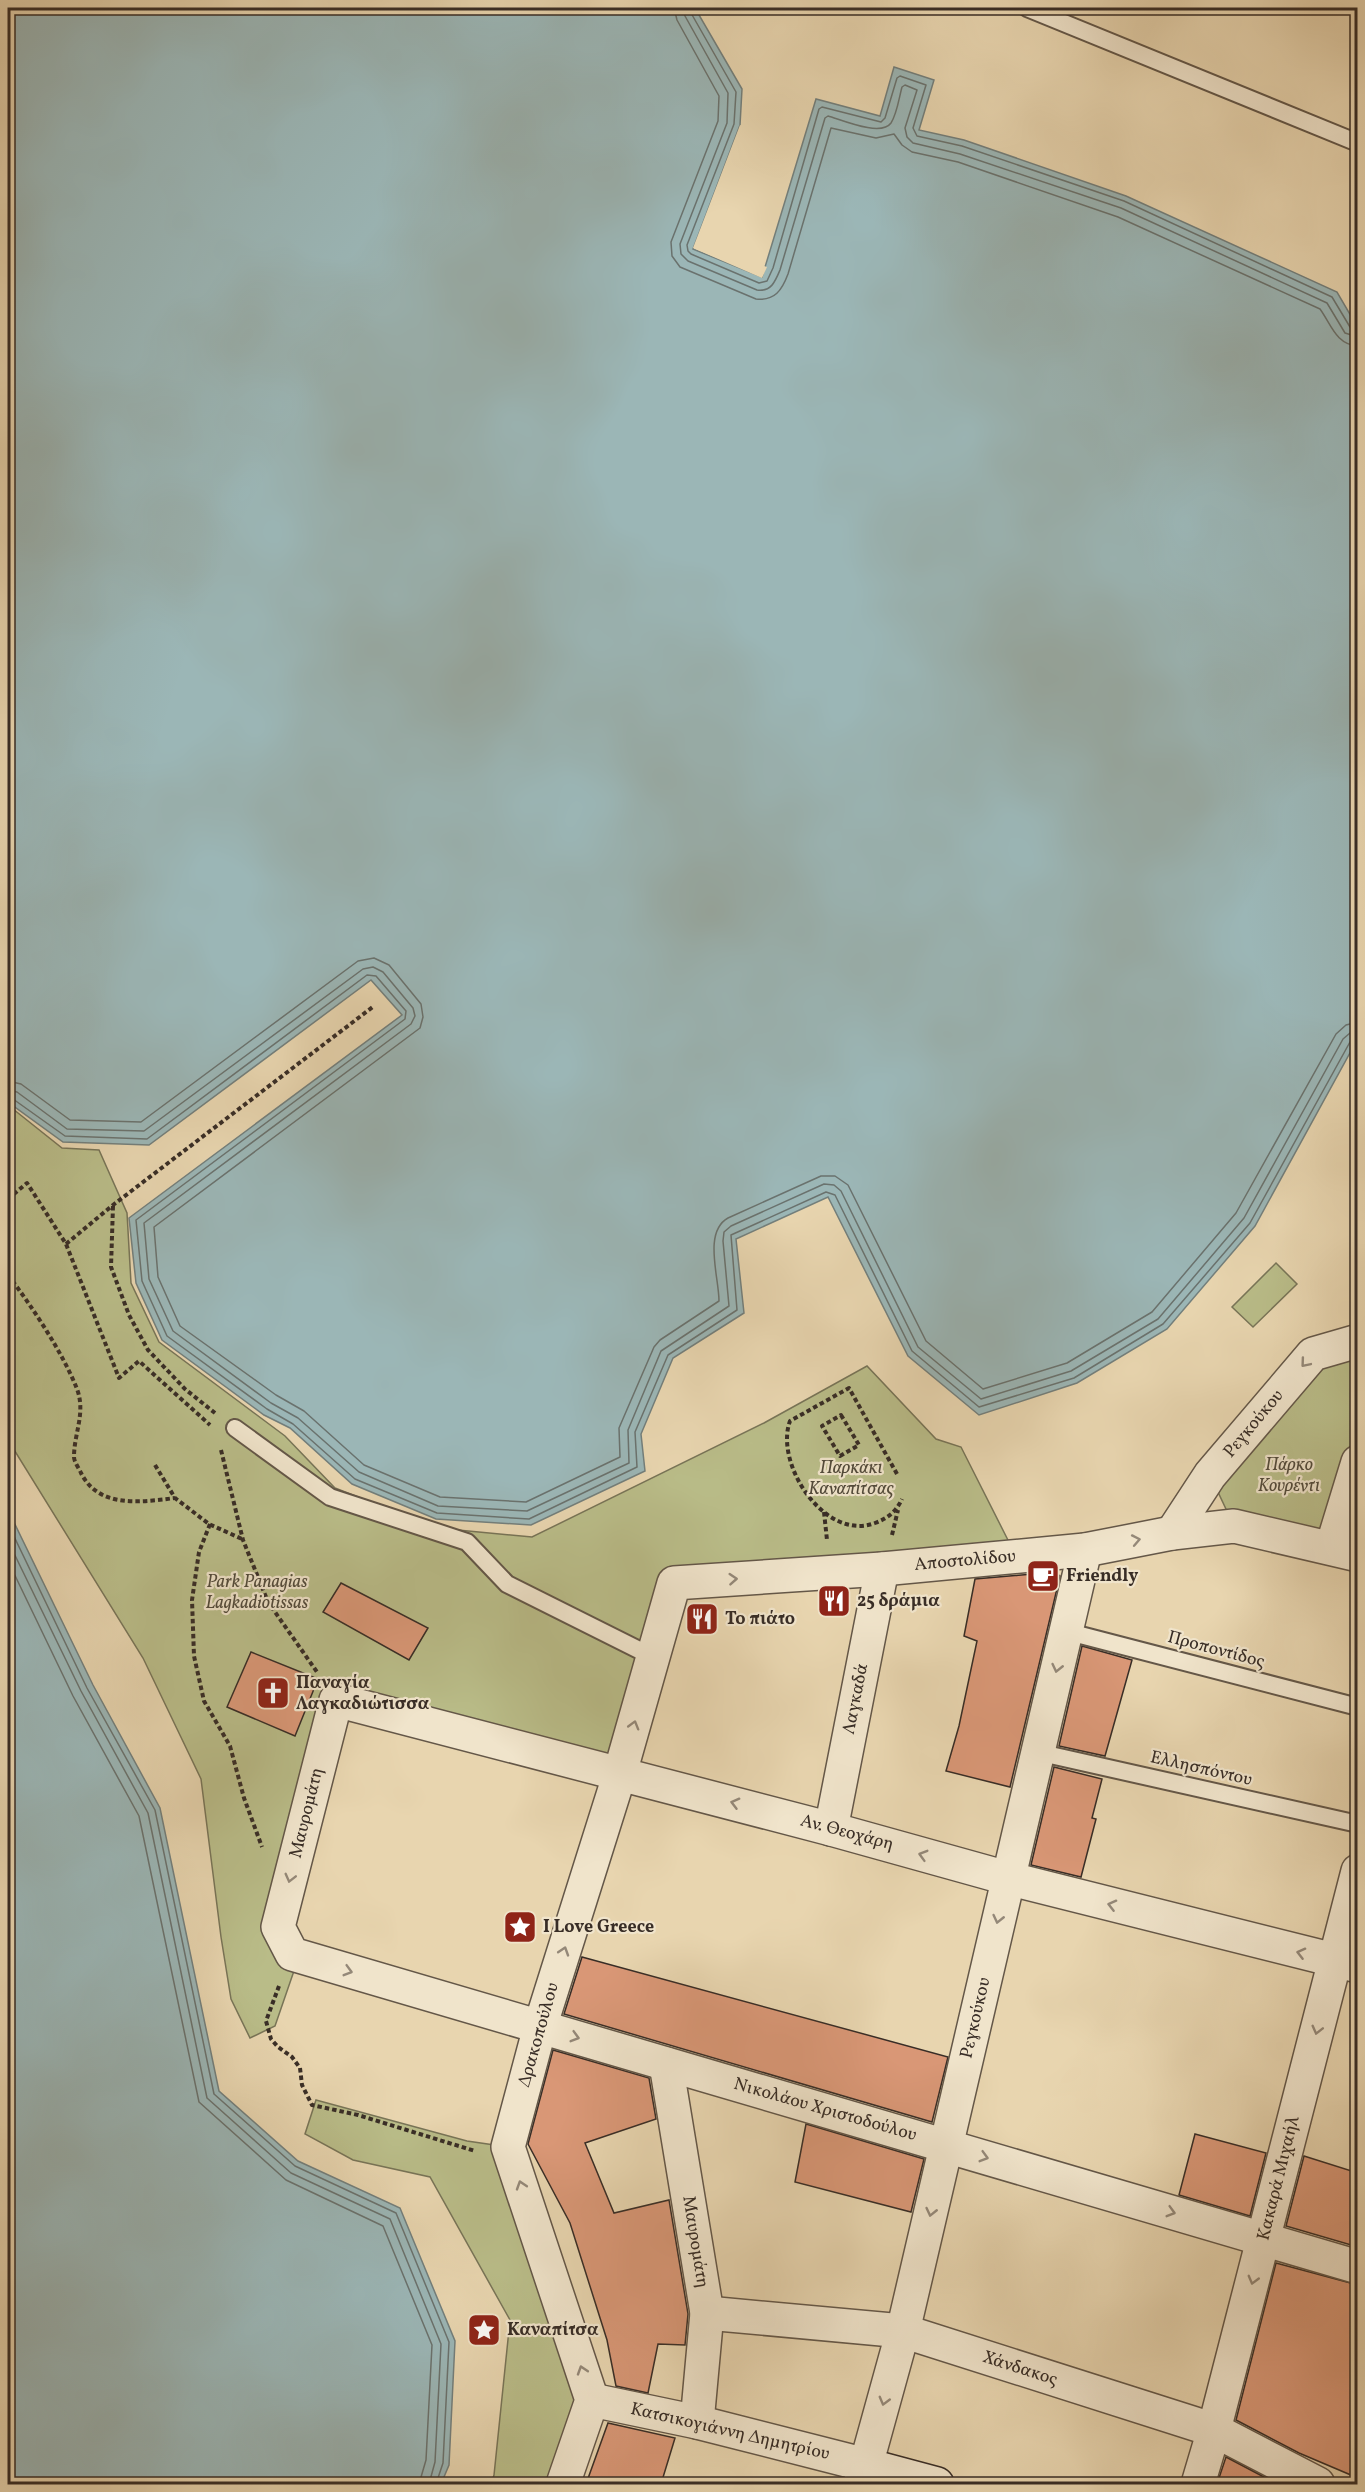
<svg xmlns="http://www.w3.org/2000/svg" width="1365" height="2492" font-family="Vollkorn,serif">
	<style>
		.green { fill: #b9bc88; stroke: #787457; stroke-width: 1.5 }
		.water { fill: #9bb6b6; stroke: #737f7c; stroke-width: 1.5 }
		.pier { fill: #e8d5af }
		.lines { fill: none; stroke-linecap: round; stroke-linejoin: round }
		.shore { stroke: #6a726e; stroke-width: 1.5 }
		.building { fill: #d99776; stroke: #382d26; stroke-width: 1.5 }
		.lane-casing { stroke: #645748; stroke-width: 20 }
		.street-casing { stroke: #645748; stroke-width: 36 }
		.secondary-casing { stroke: #382d26; stroke-width: 36 }
		.path { stroke: #382d26; stroke-width: 4; stroke-dasharray: 4.5 3; stroke-linecap: butt }
		.lane { stroke: #f0e4cb; stroke-width: 16 }
		.street { stroke: #f0e4cb; stroke-width: 33 }
		.secondary { stroke: #f0e4cb; stroke-width: 33 }
		.oneway { stroke: #948878 }
		.labels { text-anchor: middle; dominant-baseline: central; stroke-width: 4.5; stroke-linejoin: round; paint-order: stroke }
		.street-label { font-size: 18px; fill: #382d26; stroke: #f0e4cb }
		.park-label { font-size: 18px; font-style: italic; fill: #524a3a; stroke: #f0e4cb }
		.poi-label { font-size: 18px; font-weight: bold; fill: #382d26; stroke: #f0e4cb; text-anchor: start }
	</style>
	<rect width="100%" height="100%" fill="#e8d5af"/>
	<filter id="stains"><feTurbulence type="fractalNoise" baseFrequency=".00333" numOctaves="4"/><feColorMatrix values="0 0 0 0 .2 0 0 0 0 .09 0 0 0 0 .02 0 0 0 .5 -.17"/></filter>
	<radialGradient id="worn" r=".72"><stop offset=".6" stop-color="#630" stop-opacity="0"/><stop offset="1" stop-color="#630" stop-opacity=".3"/></radialGradient>
	<g class="green">
		<polygon points="8,1105 62,1148 99,1150 127,1213 131,1283 159,1342 285,1436 335,1488 437,1528 532,1537 764,1423 867,1366 936,1439 961,1447 1016,1556 675,1583 620,1773 336,1700 278,1927 296,1965 275,2026 250,2038 231,1999 221,1937 201,1779 143,1658 8,1440"/>
		<polygon points="1276,1263 1297,1284 1253,1327 1232,1307"/>
		<polygon points="1357,1341 1357,1462 1332,1547 1234,1526 1210,1475 1313,1354"/>
		<polygon points="316,2100 467,2141 508,2147 592,2400 563,2484 491,2484 494,2475 510,2320 430,2177 353,2160 305,2134"/>
	</g>
	<g class="water">
		<polygon points="8,8 695,8 742,89 740,125 693,249 762,277 816,99 880,116 894,67 934,80 919,130 964,140 1126,196 1337,292 1358,328 1357,1040 1255,1226 1167,1329 1077,1383 979,1415 908,1356 828,1197 736,1239 744,1313 673,1358 641,1434 645,1471 531,1525 436,1519 352,1484 290,1428 264,1415 162,1340 136,1283 129,1218 402,1015 371,980 149,1145 63,1142 8,1102"/>
		<polygon points="8,1510 93,1685 160,1808 219,2091 298,2161 400,2208 455,2341 449,2465 441,2484 8,2484"/>
	</g>
	<polygon class="pier" points="740,125 743,126 696,247 761,274 764,266 767,267 762,278 693,248"/>
	<g class="lines">
		<g class="shore">
			<path d="M 674,8 L 677,20 L 719,96 L 718,121 L 671,242 L 672,256 L 680,267 L 756,299 C 775,301 782,290 788,274 L 831,128 L 876,138 L 894,134 L 902,145 L 912,152 L 958,162 L 1118,217 L 1320,309 C 1331,324 1336,345 1358,346"/>
			<path d="M 683,8 L 685,16 L 728,93 L 727,123 L 680,244 L 681,254 L 688,261 L 757,290 C 771,292 775,282 780,270 L 825,118 L 828,116 C 842,120 881,137 891,123 C 897,114 899,98 902,87 L 905,85 L 917,90 L 905,128 L 907,137 L 913,143 L 960,154 L 1121,208 L 1327,303 L 1345,333 L 1358,337"/>
			<polyline points="691,8 691,13 736,92 734,124 687,245 688,251 691,254 759,283 767,281 773,268 819,109 822,107 881,122 885,118 897,78 900,76 926,85 913,128 917,136 962,146 1124,201 1332,297 1350,327 1358,330"/>
			<path d="M 8,1081 L 21,1084 L 70,1120 L 141,1122 L 358,961 L 374,958 L 389,965 L 421,1004 L 423,1017 L 420,1028 L 154,1227 L 158,1277 L 180,1326 L 276,1395 L 304,1411 L 364,1465 L 440,1497 L 526,1502 L 620,1457 L 619,1428 L 654,1347 L 660,1340 L 719,1301 C 719,1277 703,1232 728,1218 L 821,1176 L 835,1176 L 848,1185 L 926,1341 L 983,1389 L 1067,1363 L 1152,1312 L 1236,1213 L 1336,1034 L 1346,1025 L 1358,1022"/>
			<polyline points="8,1090 17,1092 67,1129 144,1131 363,969 373,967 383,972 413,1008 415,1016 411,1024 144,1223 149,1279 173,1331 271,1403 298,1418 359,1472 438,1506 527,1511 629,1463 628,1430 661,1351 729,1306 723,1241 724,1232 731,1226 824,1184 834,1185 841,1191 918,1347 981,1399 1071,1371 1158,1319 1244,1218 1343,1039 1350,1033 1358,1031"/>
			<polyline points="8,1098 13,1099 65,1136 147,1139 367,975 376,976 406,1011 405,1019 136,1220 142,1281 167,1336 267,1409 293,1424 355,1479 437,1513 529,1519 637,1467 635,1432 668,1355 737,1310 731,1235 826,1192 835,1195 912,1351 979,1407 1074,1378 1163,1324 1250,1223 1350,1042 1358,1039"/>
			<polyline points="8,1524 87,1688 155,1810 214,2094 295,2166 396,2213 449,2342 443,2463 436,2484"/>
			<polyline points="8,1541 81,1691 148,1813 207,2098 291,2173 390,2219 441,2344 435,2462 429,2484"/>
			<polyline points="8,1561 73,1696 139,1816 199,2102 286,2180 383,2226 432,2345 426,2460 419,2484"/>
		</g>
	</g>
	<g class="building">
		<polygon points="1055,1572 1060,1576 1010,1787 946,1771 959,1726 977,1641 964,1636 975,1579"/>
		<polygon points="341,1583 428,1628 409,1660 323,1612"/>
		<polygon points="1082,1646 1132,1660 1105,1756 1059,1746"/>
		<polygon points="251,1652 318,1679 295,1736 227,1707"/>
		<polygon points="1054,1767 1102,1779 1092,1818 1096,1819 1081,1877 1031,1865"/>
		<polygon points="582,1957 948,2057 932,2122 564,2014"/>
		<polygon points="553,2050 649,2078 656,2119 585,2143 614,2213 669,2200 688,2314 685,2345 658,2344 648,2393 616,2386 607,2340 570,2223 528,2144"/>
		<polygon points="806,2124 924,2159 911,2212 795,2182"/>
		<polygon points="1195,2134 1266,2153 1250,2216 1179,2195"/>
		<polygon points="1304,2156 1358,2173 1358,2247 1286,2226"/>
		<polygon points="1276,2263 1358,2285 1358,2478 1299,2453 1236,2420"/>
		<polygon points="608,2423 675,2438 661,2484 586,2484"/>
		<polygon points="1226,2457 1264,2477 1262,2484 1217,2484"/>
	</g>
	<g class="lines">
		<defs>
			<g id="lane">
				<polyline points="1027,8 1358,143"/>
				<polyline points="235,1428 330,1497 467,1542 507,1584 653,1657"/>
				<polyline points="1065,1631 1358,1707"/>
				<polyline points="1037,1752 1358,1824"/>
			</g>
			<g id="street">
				<polyline points="1172,1533 1210,1475 1313,1354 1358,1341"/>
				<polyline points="1332,1547 1358,1462"/>
				<polyline points="831,1829 882,1569"/>
				<polyline points="1358,1966 1007,1878 831,1829 336,1700 278,1927 292,1954 1358,2267"/>
				<polyline points="666,2064 707,2313 697,2422"/>
				<polyline points="707,2313 903,2331 1214,2430 1318,2484"/>
				<polyline points="592,2400 697,2422 866,2465 903,2331 1085,1550"/>
				<polyline points="563,2484 592,2400 508,2147 540,2027 620,1773 674,1583 882,1569 1085,1550 1172,1533 1234,1526 1358,1555"/>
				<polyline points="1198,2484 1214,2430 1358,1871"/>
			</g>
			<polyline id="secondary" points="860,2484 866,2465 937,2484"/>
		</defs>
		<use href="#lane" class="lane-casing"/>
		<use href="#street" class="street-casing"/>
		<use href="#secondary" class="secondary-casing"/>
		<g class="path">
			<polyline points="8,1199 27,1183 66,1244 119,1378 139,1361 210,1425"/>
			<polyline points="113,1206 111,1267 129,1315 148,1350 185,1389 215,1413"/>
			<polyline points="66,1244 113,1205 374,1006"/>
			<path d="M 8,1275 C 31,1305 63,1353 77,1389 C 86,1413 74,1433 74,1457 C 74,1462 79,1468 81,1473 C 99,1509 141,1502 175,1498"/>
			<polygon points="841,1415 859,1445 840,1456 822,1426"/>
			<polyline points="221,1450 243,1540 268,1602 317,1672"/>
			<polyline points="155,1465 175,1498 209,1524 242,1539"/>
			<path d="M 897,1474 L 849,1388 L 790,1421 C 774,1464 825,1542 875,1523 C 888,1518 896,1512 902,1499"/>
			<polyline points="824,1512 827,1540"/>
			<polyline points="210,1524 199,1552 192,1600 194,1656 204,1701 230,1746 244,1798 262,1847"/>
			<polyline points="892,1535 898,1510"/>
			<polyline points="279,1986 266,2021 271,2039 278,2047 292,2057 300,2068 302,2085 312,2105 358,2115 475,2151"/>
		</g>
		<use href="#lane" class="lane"/>
		<use href="#street" class="street"/>
		<use href="#secondary" class="secondary"/>
	</g>
	<defs><path id="oneway-chevron" d="M-2-3.5L2.5 0L-2 3.5" fill="none" stroke-width="1.6" stroke-linecap="round" stroke-linejoin="round" transform="scale(1.5)"/></defs>
	<g class="oneway">
		<use href="#oneway-chevron" transform="translate(1305 1363) rotate(130)"/>
		<use href="#oneway-chevron" transform="translate(1136 1540) rotate(-11)"/>
		<use href="#oneway-chevron" transform="translate(733 1579) rotate(-4)"/>
		<use href="#oneway-chevron" transform="translate(1057 1668) rotate(103)"/>
		<use href="#oneway-chevron" transform="translate(634 1725) rotate(-74)"/>
		<use href="#oneway-chevron" transform="translate(735 1803) rotate(-165)"/>
		<use href="#oneway-chevron" transform="translate(923 1855) rotate(-164)"/>
		<use href="#oneway-chevron" transform="translate(290 1878) rotate(104)"/>
		<use href="#oneway-chevron" transform="translate(1112 1905) rotate(-166)"/>
		<use href="#oneway-chevron" transform="translate(998 1919) rotate(103)"/>
		<use href="#oneway-chevron" transform="translate(564 1951) rotate(-72)"/>
		<use href="#oneway-chevron" transform="translate(1301 1953) rotate(-166)"/>
		<use href="#oneway-chevron" transform="translate(348 1971) rotate(16)"/>
		<use href="#oneway-chevron" transform="translate(1317 2030) rotate(104)"/>
		<use href="#oneway-chevron" transform="translate(575 2037) rotate(16)"/>
		<use href="#oneway-chevron" transform="translate(984 2157) rotate(16)"/>
		<use href="#oneway-chevron" transform="translate(521 2185) rotate(-108)"/>
		<use href="#oneway-chevron" transform="translate(931 2212) rotate(103)"/>
		<use href="#oneway-chevron" transform="translate(1171 2212) rotate(16)"/>
		<use href="#oneway-chevron" transform="translate(1253 2280) rotate(105)"/>
		<use href="#oneway-chevron" transform="translate(582 2370) rotate(-108)"/>
		<use href="#oneway-chevron" transform="translate(884 2401) rotate(105)"/>
	</g>
	<defs>
		<symbol id="cafe-square" viewBox="-11 -11 22 22"><rect x="-9" y="-9" width="18" height="18" rx="4" fill="#8f2418" stroke="#f0e4cb"/><path d="M-5.5-4.5H6V0H3Q3 3.5 0 3.5H-2.5Q-5.5 3.5-5.5 0ZM3-3.2v2h1.7v-2ZM-6 4.5H4V6H-6Z" fill="#fff"/></symbol>
		<symbol id="restaurant-square" viewBox="-11 -11 22 22"><rect x="-9" y="-9" width="18" height="18" rx="4" fill="#8f2418" stroke="#f0e4cb"/><path d="M-5-6h1v4h1v-4h1v4h1v-4h1v5L-1.5 .5V6h-2V.5L-5-1ZM5-6V6H3V1.5H1.5Q1.5-4 5-6Z" fill="#fff"/></symbol>
		<symbol id="church-square" viewBox="-11 -11 22 22"><rect x="-9" y="-9" width="18" height="18" rx="4" fill="#8f2418" stroke="#f0e4cb"/><path d="M-1.2-6h2.4v3.5h3.3v2.4h-3.3V6h-2.4V-.1h-3.3v-2.4h3.3Z" fill="#fff"/></symbol>
		<symbol id="sight-square" viewBox="-11 -11 22 22"><rect x="-9" y="-9" width="18" height="18" rx="4" fill="#8f2418" stroke="#f0e4cb"/><path d="M0-6L1.8-2.2L6-1.7L2.9 1.2L3.7 5.4L0 3.3L-3.7 5.4L-2.9 1.2L-6-1.7L-1.8-2.2Z" fill="#fff"/></symbol>
	</defs>
	<g fill-rule="evenodd">
		<use href="#cafe-square" x="1024" y="1557" width="38" height="38"/>
		<use href="#restaurant-square" x="815" y="1582" width="38" height="38"/>
		<use href="#restaurant-square" x="683" y="1600" width="38" height="38"/>
		<use href="#church-square" x="254" y="1674" width="38" height="38"/>
		<use href="#sight-square" x="501" y="1908" width="38" height="38"/>
		<use href="#sight-square" x="465" y="2311" width="38" height="38"/>
	</g>
	<g class="labels">
		<g class="street-label">
			<text transform="translate(1254 1424) rotate(-50)">Ρεγκούκου</text>
			<text transform="translate(965 1561) rotate(-5)">Αποστολίδου</text>
			<text transform="translate(1216 1650) rotate(15)">Προποντίδος</text>
			<text transform="translate(856 1699) rotate(-79)">Λαγκαδά</text>
			<text transform="translate(1201 1769) rotate(13)">Ελλησπόντου</text>
			<text transform="translate(307 1813) rotate(-76)">Μαυρομάτη</text>
			<text transform="translate(847 1833) rotate(15)">Αν. Θεοχάρη</text>
			<text transform="translate(976 2018) rotate(-77)">Ρεγκούκου</text>
			<text transform="translate(539 2035) rotate(-74)">Δρακοπούλου</text>
			<text transform="translate(825 2110) rotate(16)">Νικολάου Χριστοδούλου</text>
			<text transform="translate(1279 2178) rotate(-76)">Κακαρά Μιχαήλ</text>
			<text transform="translate(695 2242) rotate(81)">Μαυρομάτη</text>
			<text transform="translate(1020 2369) rotate(18)">Χάνδακος</text>
			<text transform="translate(730 2432) rotate(13)">Κατσικογιάννη Δημητρίου</text>
		</g>
		<g class="park-label">
			<text x="1289" y="1465">Πάρκο<tspan x="1289" dy="21">Κουρέντι</tspan></text>
			<text x="851" y="1468">Παρκάκι<tspan x="851" dy="21">Καναπίτσας</tspan></text>
			<text x="257" y="1582">Park Panagias<tspan x="257" dy="21">Lagkadiotissas</tspan></text>
		</g>
		<g class="poi-label">
			<text x="1066" y="1576">Friendly</text>
			<text x="857" y="1601">25 δράμια</text>
			<text x="725" y="1619">Το πιάτο</text>
			<text x="296" y="1683">Παναγία<tspan x="296" dy="21">Λαγκαδιώτισσα</tspan></text>
			<text x="543" y="1927">I Love Greece</text>
			<text x="507" y="2330">Καναπίτσα</text>
		</g>
	</g>
	<rect width="1365" height="2492" fill="none" stroke="#e8d5af" stroke-width="30"/>
	<rect x="9" y="9" width="1347" height="2474" fill="none" stroke="#382d26" stroke-width="3"/>
	<rect x="15" y="15" width="1335" height="2462" fill="none" stroke="#382d26" stroke-width="1.5"/>
	<rect width="100%" height="100%" filter="url(#stains)"/>
	<rect width="100%" height="100%" fill="url(#worn)"/>
</svg>
